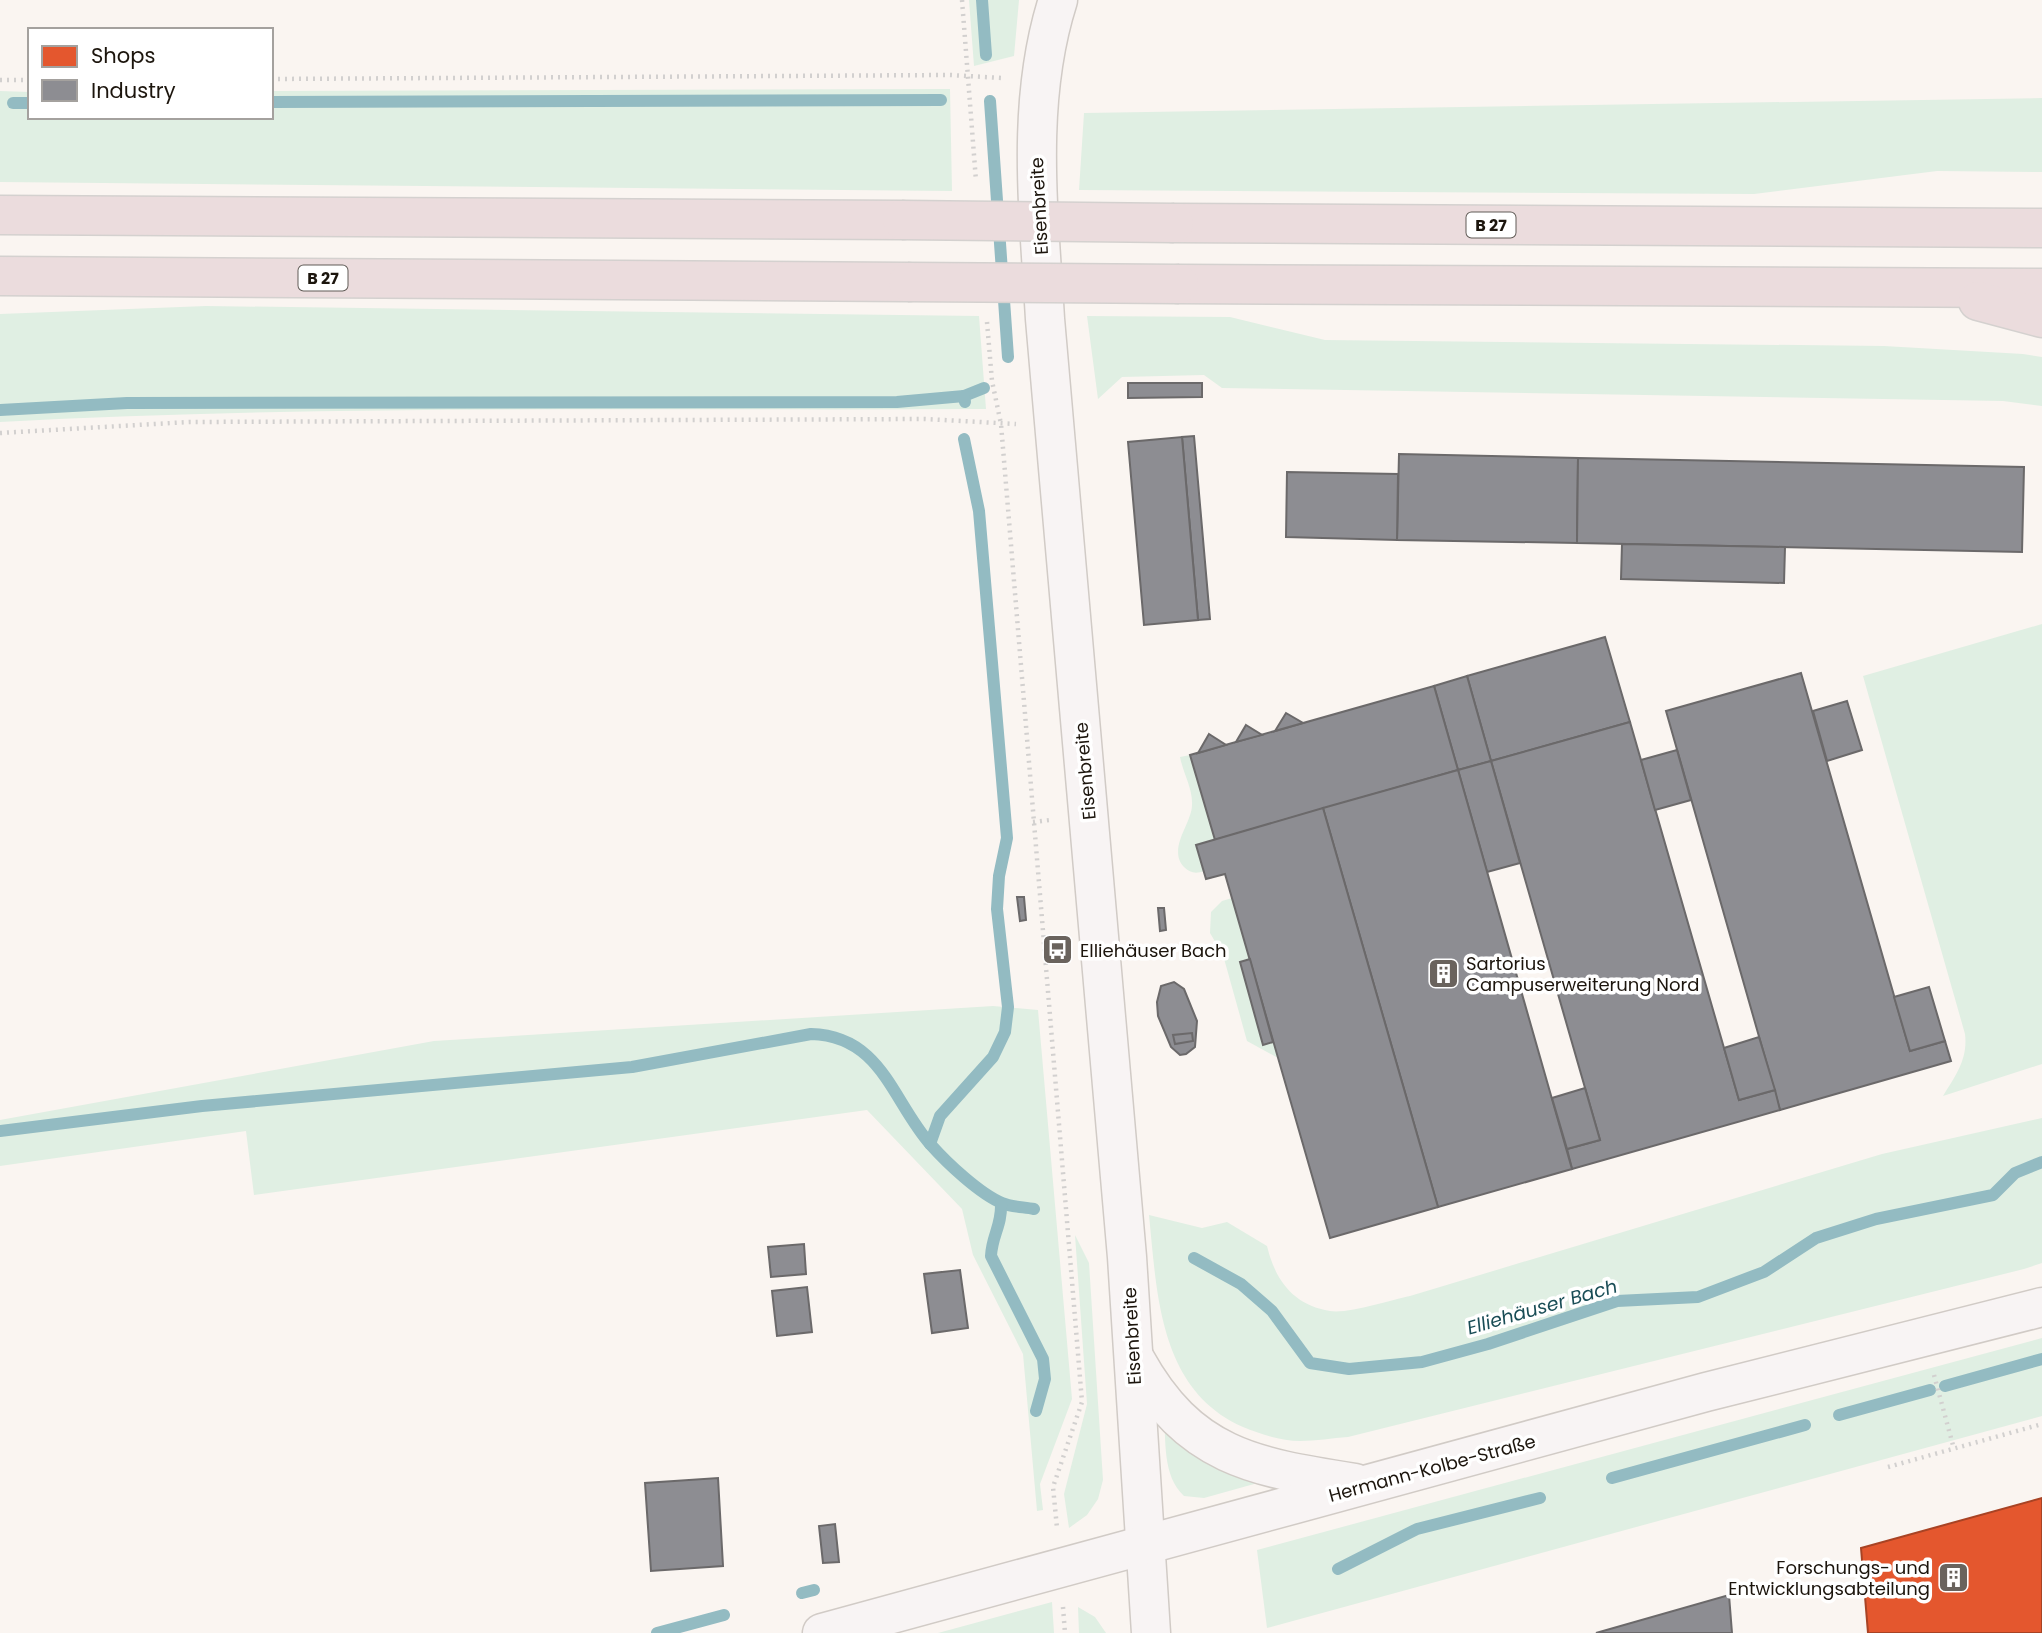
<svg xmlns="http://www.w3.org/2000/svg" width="2042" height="1633" font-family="Poppins,sans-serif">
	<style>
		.green { fill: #e0efe3 }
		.shops { fill: #e4572e; stroke: #a84324; stroke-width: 2 }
		.industry { fill: #8d8d92; stroke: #6b696a; stroke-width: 2 }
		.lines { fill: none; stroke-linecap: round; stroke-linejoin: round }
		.stream { stroke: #93bbc2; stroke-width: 12 }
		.secondary-casing { stroke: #d1cbc6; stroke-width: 41 }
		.highway-casing { stroke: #d4d1cf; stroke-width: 41 }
		.path { stroke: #d2d0cf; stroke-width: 4.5; stroke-dasharray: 2 5; stroke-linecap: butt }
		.secondary { stroke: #f8f4f4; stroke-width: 38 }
		.highway { stroke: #ebdcdd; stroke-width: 38 }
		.highway-bridge-casing { stroke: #d4d1cf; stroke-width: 41; stroke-linecap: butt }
		.highway-bridge { stroke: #ebdcdd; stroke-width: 38 }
		.labels { text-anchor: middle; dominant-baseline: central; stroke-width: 7; stroke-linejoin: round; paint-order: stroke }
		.shield { fill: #fff; stroke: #605b56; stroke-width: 2 }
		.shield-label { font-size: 16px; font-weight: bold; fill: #1c150d }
		.street-label { font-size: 18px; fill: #1c150d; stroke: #fff }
		.poi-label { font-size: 18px; fill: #1c150d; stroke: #fff; text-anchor: start }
		.water-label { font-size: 19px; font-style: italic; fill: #194d56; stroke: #fff }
	</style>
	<rect width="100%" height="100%" fill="#faf5f1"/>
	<g class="green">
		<polygon points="969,0 1019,0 1014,56 974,66"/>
		<polygon points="950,89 952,191 0,182 0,91 30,92 30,117 271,117 271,91"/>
		<polygon points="2042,98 2042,172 1937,171 1754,194 1079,190 1084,113"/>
		<path d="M 206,306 L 979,316 L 986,409 C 658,411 328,404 0,422 L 0,314 Z"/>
		<polygon points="1087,316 1230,317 1325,340 1884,346 2023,354 2042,357 2042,406 2003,401 1222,388 1204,375 1122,377 1098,399"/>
		<path d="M 2042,624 L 2042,1064 L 1943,1096 C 1956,1075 1968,1059 1965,1034 L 1863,676 Z"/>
		<path d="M 1190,755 L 1215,840 L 1196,845 L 1204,871 C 1196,874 1190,873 1184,867 C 1167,849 1192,823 1192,805 C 1193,789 1183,773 1180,757 Z"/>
		<polygon points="1232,898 1278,1058 1247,1041 1223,955 1210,933 1211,912 1222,901"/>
		<polygon points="993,1006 1038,1010 1072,1399 1040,1484 1043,1510 1037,1511 1023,1354 973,1255 962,1209 867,1110 254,1195 246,1131 0,1166 0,1120 434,1041"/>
		<path d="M 2042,1118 L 2042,1263 L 2024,1269 L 1348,1437 C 1332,1438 1316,1441 1300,1441 C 1281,1441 1260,1434 1243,1427 C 1159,1390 1157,1294 1149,1215 L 1202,1228 L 1227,1222 L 1267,1246 C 1275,1280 1293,1305 1330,1311 C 1349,1314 1390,1300 1410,1296 L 1882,1154 Z"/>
		<polygon points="1075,1235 1089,1263 1103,1480 1098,1499 1087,1515 1069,1528 1064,1494 1087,1404"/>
		<polygon points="2042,1338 2042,1416 1267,1628 1257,1550"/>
		<path d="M 1164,1412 L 1279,1477 L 1204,1498 L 1184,1496 C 1162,1476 1166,1440 1164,1412 Z"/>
		<polygon points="1052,1602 1054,1633 938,1633"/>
		<polygon points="1078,1607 1095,1617 1106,1633 1079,1633"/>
	</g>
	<polygon class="shops" points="2042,1498 2042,1633 1868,1633 1861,1548"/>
	<g class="industry">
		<polygon points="1128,383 1202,383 1202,397 1128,398"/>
		<polygon points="1194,436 1210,619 1198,620 1182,437"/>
		<polygon points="1182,437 1198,620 1144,625 1128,442"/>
		<polygon points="1399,454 1578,458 1577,543 1397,540"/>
		<polygon points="1578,458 2024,467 2022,552 1577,543"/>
		<polygon points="1287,472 1398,474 1397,540 1286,537"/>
		<polygon points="1622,544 1785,547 1784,583 1621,579"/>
		<polygon points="1605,637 1630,722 1491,761 1467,676"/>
		<polygon points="1801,673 1910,1051 1945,1041 1951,1061 1780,1110 1666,711"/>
		<polygon points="1467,676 1491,761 1458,770 1434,686"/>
		<polygon points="1434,686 1458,770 1215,840 1190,755"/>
		<polygon points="1847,701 1862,750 1827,761 1813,711"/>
		<polygon points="1286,713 1303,723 1275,731"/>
		<polygon points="1630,722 1739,1100 1775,1090 1780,1110 1572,1169 1567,1149 1600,1140 1491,761"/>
		<polygon points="1246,725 1262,735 1236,742"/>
		<polygon points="1209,734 1226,745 1198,753"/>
		<polygon points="1677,750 1691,800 1655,810 1641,760"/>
		<polygon points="1491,761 1520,863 1487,872 1458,770"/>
		<polygon points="1458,770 1572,1169 1438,1207 1323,808"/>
		<polygon points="1323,808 1438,1207 1330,1238 1225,874 1206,879 1196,845"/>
		<polygon points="1017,897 1024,897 1026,920 1020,921"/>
		<polygon points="1158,908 1164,908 1166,930 1160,931"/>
		<polygon points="1250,959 1273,1042 1263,1045 1240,962"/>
		<polygon points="1174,982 1184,989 1197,1021 1195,1047 1186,1054 1180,1055 1171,1047 1158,1016 1157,1002 1161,986"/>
		<polygon points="1929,987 1945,1041 1910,1051 1894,997"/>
		<polygon points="1192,1033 1193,1041 1175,1044 1173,1035"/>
		<polygon points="1759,1037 1775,1090 1739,1100 1724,1048"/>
		<polygon points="1585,1088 1600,1140 1567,1149 1552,1098"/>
		<polygon points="804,1244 806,1274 771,1277 768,1247"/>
		<polygon points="960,1270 968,1328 932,1333 924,1274"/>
		<polygon points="807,1287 812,1332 777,1336 772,1291"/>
		<polygon points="718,1478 723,1566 651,1571 645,1483"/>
		<polygon points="835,1524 839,1562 823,1563 819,1526"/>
		<polygon points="1729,1595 1732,1633 1596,1633"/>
	</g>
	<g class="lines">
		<g class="stream">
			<polyline points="982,0 986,55"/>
			<polyline points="990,101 1008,357"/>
			<polyline points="271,102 941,100"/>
			<polyline points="13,103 30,103"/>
			<polyline points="965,402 964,396 984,388"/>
			<polyline points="0,410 127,403 897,402 964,396"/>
			<path d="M 0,1131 L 202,1106 L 632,1067 L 811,1034 C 882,1036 892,1101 931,1145 C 947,1163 980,1194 1002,1203 C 1011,1207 1024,1207 1034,1209"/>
			<polyline points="930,1144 940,1116 993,1057 1005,1032 1008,1007 997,909 999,876 1007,838 979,511 964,439"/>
			<path d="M 1001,1203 C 1002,1226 992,1235 991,1256 L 1043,1359 L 1045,1379 L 1036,1411"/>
			<polyline points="1194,1258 1241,1284 1272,1311 1310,1363 1349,1369 1422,1362 1488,1344 1617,1301 1698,1297 1764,1272 1816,1238 1876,1219 1993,1195 2015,1173 2042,1162"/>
			<polyline points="1945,1386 2042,1359"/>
			<polyline points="1839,1415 1930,1390"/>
			<polyline points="1612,1478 1805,1425"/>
			<polyline points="1338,1569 1417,1529 1540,1498"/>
			<polyline points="802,1593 814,1590"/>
			<polyline points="657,1633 724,1615"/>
		</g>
		<defs>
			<g id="secondary">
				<path d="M 1058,0 C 1025,103 1039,212 1045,319 L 1127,1257 L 1151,1633"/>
				<path d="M 1135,1359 C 1189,1457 1253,1467 1355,1483"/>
				<polyline points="822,1633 1706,1392 2042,1307"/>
			</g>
			<g id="highway">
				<polyline points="0,215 902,220"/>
				<polyline points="1174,223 2042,228"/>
				<polyline points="0,276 908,282"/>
				<polyline points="1179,284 2042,288"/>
				<polyline points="1978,301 2042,318"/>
			</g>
		</defs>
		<use href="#secondary" class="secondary-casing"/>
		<use href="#highway" class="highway-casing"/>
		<g class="path">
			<polyline points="962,0 976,181"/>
			<polyline points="271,79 950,75 1002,78"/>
			<polyline points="0,80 30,80"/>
			<polyline points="987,322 992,381 1001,424 1082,1402 1053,1487 1057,1528"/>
			<polyline points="0,433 189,422 925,419 1016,424"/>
			<polyline points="1033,822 1050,820"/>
			<polyline points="1934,1375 1954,1449"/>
			<polyline points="1888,1467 2042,1424"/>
			<polyline points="1063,1607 1065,1633"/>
		</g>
		<use href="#secondary" class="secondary"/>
		<use href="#highway" class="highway"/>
		<defs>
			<g id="highway-bridge">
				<polyline points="902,220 1174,223"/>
				<polyline points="908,282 1179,284"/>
			</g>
		</defs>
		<use href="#highway-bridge" class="highway-bridge-casing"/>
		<use href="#highway-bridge" class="highway-bridge"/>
	</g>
	<defs>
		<symbol id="bus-square" viewBox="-11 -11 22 22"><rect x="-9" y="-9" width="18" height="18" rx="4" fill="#6a635d" stroke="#fff"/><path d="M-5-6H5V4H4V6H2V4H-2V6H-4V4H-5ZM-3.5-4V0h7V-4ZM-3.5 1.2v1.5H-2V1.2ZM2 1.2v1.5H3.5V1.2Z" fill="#fff"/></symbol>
		<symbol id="building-square" viewBox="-11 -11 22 22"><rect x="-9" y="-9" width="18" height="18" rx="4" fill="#6a635d" stroke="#fff"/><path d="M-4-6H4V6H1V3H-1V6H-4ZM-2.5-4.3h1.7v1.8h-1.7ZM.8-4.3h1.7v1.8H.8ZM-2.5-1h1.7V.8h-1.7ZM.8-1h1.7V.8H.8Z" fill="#fff"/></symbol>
	</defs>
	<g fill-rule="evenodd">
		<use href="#bus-square" x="1040" y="932" width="35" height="35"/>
		<use href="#building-square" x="1426" y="956" width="35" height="35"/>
		<use href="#building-square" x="1936" y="1560" width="35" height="35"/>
	</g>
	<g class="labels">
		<g class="shield">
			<rect x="1466.5" y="212.5" width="49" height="25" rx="5"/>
			<rect x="298.5" y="265.5" width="49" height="25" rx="5"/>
		</g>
		<g class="shield-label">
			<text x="1491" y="225">B 27</text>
			<text x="323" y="278">B 27</text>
		</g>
		<g class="street-label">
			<text transform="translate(1039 206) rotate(-93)">Eisenbreite</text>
			<text transform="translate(1085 771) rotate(-95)">Eisenbreite</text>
			<text transform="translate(1132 1336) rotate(-93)">Eisenbreite</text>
			<text transform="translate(1432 1468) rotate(-15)">Hermann-Kolbe-Straße</text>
		</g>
		<g class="poi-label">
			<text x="1080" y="950">Elliehäuser Bach</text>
			<text x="1466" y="963">Sartorius<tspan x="1466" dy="21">Campuserweiterung Nord</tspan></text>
			<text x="1930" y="1567" text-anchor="end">Forschungs- und<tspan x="1930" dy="21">Entwicklungsabteilung</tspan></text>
		</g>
		<g class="water-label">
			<text transform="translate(1542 1307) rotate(-16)">Elliehäuser Bach</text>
		</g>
	</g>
	<rect x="28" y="28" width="245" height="91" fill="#ffffff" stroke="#a4a19e" stroke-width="2"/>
	<rect x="42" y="46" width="35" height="21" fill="#e4572e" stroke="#a4a19e" stroke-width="2"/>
	<text x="91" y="63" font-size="21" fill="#1c150d">Shops</text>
	<rect x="42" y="80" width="35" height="21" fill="#8d8d92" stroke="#a4a19e" stroke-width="2"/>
	<text x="91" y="98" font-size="21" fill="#1c150d">Industry</text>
</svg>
